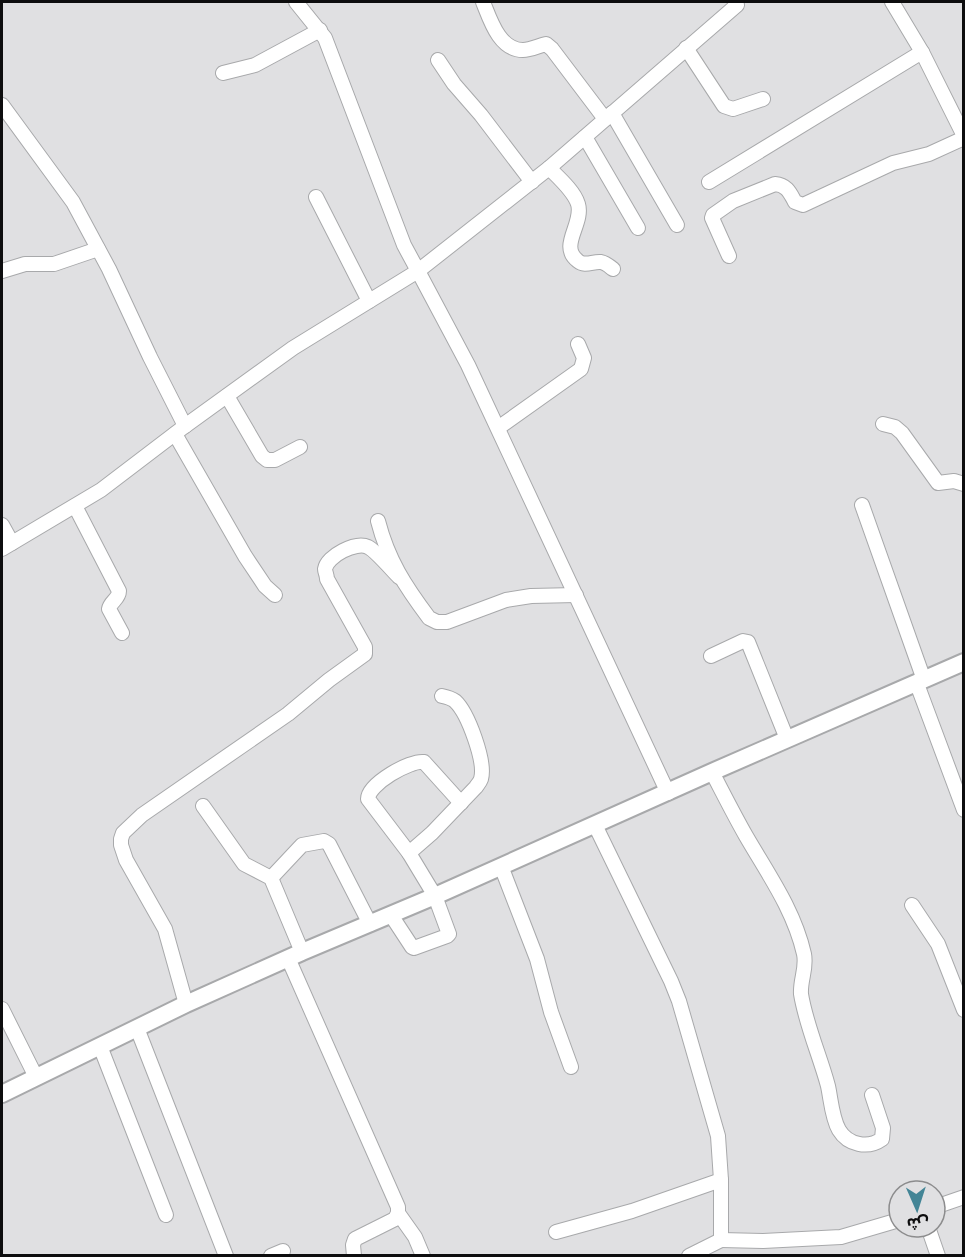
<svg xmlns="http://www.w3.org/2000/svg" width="965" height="1257" font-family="'Roboto Serif','Noto Sans Arabic',serif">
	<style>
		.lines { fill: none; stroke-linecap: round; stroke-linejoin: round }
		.minor-casing { stroke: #a8a9ab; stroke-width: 16 }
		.major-casing { stroke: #a8a9ab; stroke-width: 20 }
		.minor { stroke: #fff; stroke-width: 14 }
		.major { stroke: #fff; stroke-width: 16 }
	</style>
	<rect width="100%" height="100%" fill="#e0e0e2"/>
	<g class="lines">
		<defs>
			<g id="minor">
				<polyline points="296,2 325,38 404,245 418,271 549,168 737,5 735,2"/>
				<path d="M 483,2 C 490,19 499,50 523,50 C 530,50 538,46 546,44 L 552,49 L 605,119"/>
				<polyline points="892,2 922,52 964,136"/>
				<polyline points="686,48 724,106 733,109 763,99"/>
				<polyline points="438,60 454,84 481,115 532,182"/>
				<polyline points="223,73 255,65 320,30"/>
				<polyline points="2,105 73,202 109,269 150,357 185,426"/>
				<polyline points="612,113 677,225"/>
				<polyline points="585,137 638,228"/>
				<path d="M 549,168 C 559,178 574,191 578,204 C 584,224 558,246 578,261 C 585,267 593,261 601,262 C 606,263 609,266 613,269"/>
				<polyline points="709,182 922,52"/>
				<polyline points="316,197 369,301"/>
				<path d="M 729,256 L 712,218 L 713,215 L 733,201 L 775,184 C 787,185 790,193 795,202 L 803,205 L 893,163 L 929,154 L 964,138"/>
				<polyline points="2,271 25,264 54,264 98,249"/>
				<polyline points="227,396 262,456 267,460 275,460 300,447"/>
				<polyline points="883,424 895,427 902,433 938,483 954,481 964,484"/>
				<polyline points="498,428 581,369 584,358 578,344"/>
				<polyline points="175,434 245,556 265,586 275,595"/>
				<polyline points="862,505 924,680"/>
				<path d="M 75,506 L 119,591 C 119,599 110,602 109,609 L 122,633"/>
				<path d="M 378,521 C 388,560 405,586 429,618 L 437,622 L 447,622 L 506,600 L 531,596 L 576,595"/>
				<polyline points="2,525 12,543"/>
				<polyline points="2,549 101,490 185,426 293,348 418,271 468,365 668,793"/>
				<polyline points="711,656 743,641 748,642 787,739"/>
				<polyline points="917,684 964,810"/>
				<path d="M 712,772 C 723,793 734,815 746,836 C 768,874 794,910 804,954 C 807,968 800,980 801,994 C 806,1025 820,1056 828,1086 C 831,1100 832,1118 839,1130 C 848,1145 868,1149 882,1139 L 883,1128 L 872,1095"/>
				<polyline points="203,806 244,864 271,878 302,952"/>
				<polyline points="595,825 671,981 679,1001 718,1136 721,1180 721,1240 689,1256"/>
				<path d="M 409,853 L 368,799 C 368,784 410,760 424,762 L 461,803"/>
				<polyline points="501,866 537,959 551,1012 571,1067"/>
				<polyline points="271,878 302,845 324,841 329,844 370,924"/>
				<polyline points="912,905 938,944 964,1010"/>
				<path d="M 391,915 L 412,947 L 414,948 L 447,936 L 449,934 L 435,896 L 409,853 L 432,833 L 476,787 C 478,784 480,782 481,779 C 486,762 468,713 455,701 C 451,698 447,697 442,696"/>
				<polyline points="288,958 398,1207 398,1213 395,1219 355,1239 353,1245 354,1256"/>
				<path d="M 186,1004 L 165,929 L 126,860 L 121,845 L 121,839 L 123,833 L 142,815 L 288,714 L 329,680 L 365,654 L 365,647 L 327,579 C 327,575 325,572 325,569 C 327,556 356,541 368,547 C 375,550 392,570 399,577"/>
				<polyline points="2,1009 36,1077"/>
				<polyline points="137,1028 226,1256"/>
				<polyline points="100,1046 166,1215"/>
				<polyline points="935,1207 964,1197"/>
				<polyline points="398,1213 415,1237 423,1256"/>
				<polyline points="928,1227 938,1256"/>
				<polyline points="556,1232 632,1211 721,1180"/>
				<polyline points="721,1240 763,1241 841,1237 899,1220"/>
				<polyline points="271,1256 283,1251"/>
			</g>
			<polyline id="major" points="2,1094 186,1004 302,952 435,896 712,772 964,662"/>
		</defs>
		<use href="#minor" class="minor-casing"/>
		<use href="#major" class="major-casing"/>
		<use href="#minor" class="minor"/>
		<use href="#major" class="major"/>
	</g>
	<rect width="965" height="1257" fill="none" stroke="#0d0d0e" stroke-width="6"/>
	<g transform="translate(917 1209) rotate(177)"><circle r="28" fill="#e0e0e2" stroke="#8c8c8d" stroke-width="1.5"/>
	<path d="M0-4.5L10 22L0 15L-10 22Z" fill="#438596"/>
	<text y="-9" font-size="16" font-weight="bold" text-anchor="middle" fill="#0d0d0e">ش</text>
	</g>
</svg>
